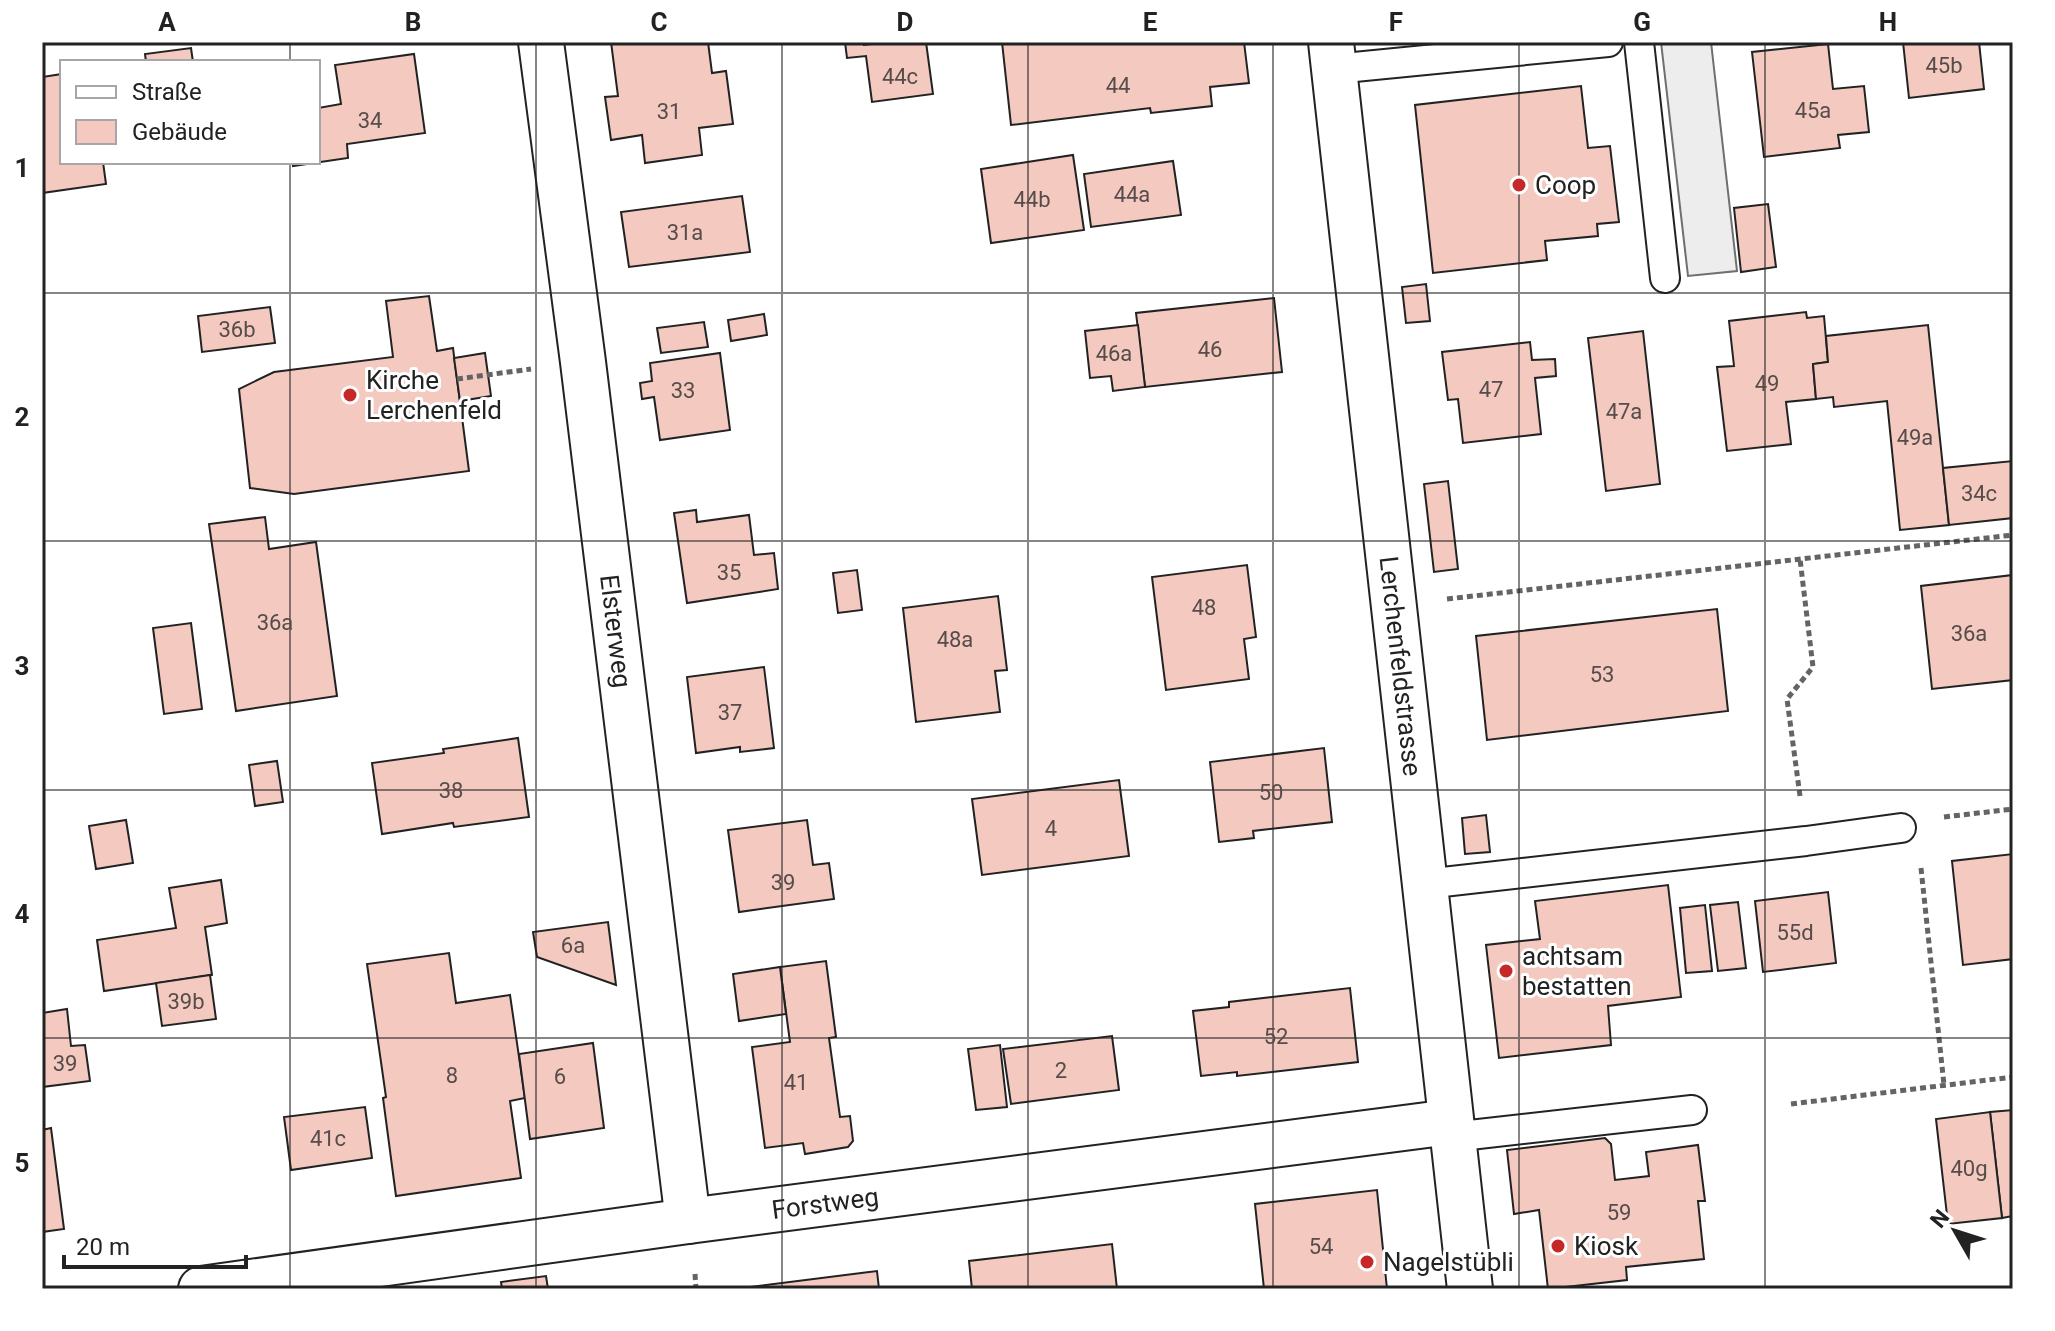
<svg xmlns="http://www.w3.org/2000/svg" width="2055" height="1331" font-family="Roboto,sans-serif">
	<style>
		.parking { fill: #ededed; stroke: #6f6f6f; stroke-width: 2 }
		.building { fill: #f3c9c0; stroke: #222; stroke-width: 2 }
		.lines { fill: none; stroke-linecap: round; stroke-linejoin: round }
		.service-casing { stroke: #222; stroke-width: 32 }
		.minor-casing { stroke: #222; stroke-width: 48 }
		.path { stroke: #646464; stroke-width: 5; stroke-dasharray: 6 4; stroke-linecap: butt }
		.service { stroke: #fff; stroke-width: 28 }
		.minor { stroke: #fff; stroke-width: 44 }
		.grid { fill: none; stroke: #222; stroke-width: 2; stroke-opacity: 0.55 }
		.poi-dot { fill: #c62828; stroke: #fff; stroke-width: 3 }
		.labels { text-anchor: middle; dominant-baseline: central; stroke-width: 6; stroke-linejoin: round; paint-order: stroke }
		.number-label { font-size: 22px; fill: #564c4a }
		.poi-label { font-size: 26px; fill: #222; stroke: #fff; text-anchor: start }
		.street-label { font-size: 26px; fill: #222; stroke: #fff }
		.neatline { fill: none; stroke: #222; stroke-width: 3 }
		.grid-label { font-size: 26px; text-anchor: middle; font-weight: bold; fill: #222 }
	</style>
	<rect width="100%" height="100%" fill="#fff"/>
	<polygon class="parking" points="1661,42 1711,42 1737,271 1688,276"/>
	<g class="building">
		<polygon points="611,42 708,42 712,73 726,71 733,124 699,128 702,155 645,163 642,135 611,140 605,97 618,96"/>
		<polygon points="845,42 864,42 864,45 890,42 926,42 933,94 872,102 866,56 847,58"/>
		<polygon points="1002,42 1244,42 1249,83 1210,87 1212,106 1151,113 1150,108 1011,125"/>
		<polygon points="1903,42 1979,42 1984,89 1909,98"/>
		<polygon points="1828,44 1833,89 1864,86 1869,132 1838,135 1840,148 1764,157 1752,52"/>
		<polygon points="191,48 193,62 146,62 145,54"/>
		<polygon points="414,54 425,133 347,144 348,158 293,166 293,162 318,162 318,108 341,104 335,65"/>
		<polygon points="62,74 62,162 103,162 106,184 42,193 42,77"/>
		<polygon points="1581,86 1588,148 1610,146 1619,222 1597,224 1598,236 1545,241 1547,260 1433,273 1415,105"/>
		<polygon points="1073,155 1084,230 991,243 981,169"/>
		<polygon points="1173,161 1181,215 1091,227 1084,174"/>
		<polygon points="742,196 750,252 629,267 621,212"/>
		<polygon points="1768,204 1776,267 1741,272 1734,208"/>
		<polygon points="1426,284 1430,321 1406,323 1402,287"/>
		<polygon points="429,296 437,351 453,348 469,471 294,494 250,488 239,389 274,372 393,357 386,301"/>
		<polygon points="1274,298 1282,372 1145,387 1136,313"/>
		<polygon points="270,307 275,343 202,352 198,316"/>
		<polygon points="1806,312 1807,318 1824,316 1828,362 1813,364 1816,399 1786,402 1791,444 1727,451 1717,367 1734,366 1729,321"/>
		<polygon points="764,314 767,335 731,341 728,320"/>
		<polygon points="704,322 708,347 661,353 657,328"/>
		<polygon points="1138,325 1145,387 1113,391 1111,376 1090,378 1085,331"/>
		<polygon points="1928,325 1949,525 1900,530 1887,401 1834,407 1833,397 1816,399 1813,364 1828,362 1826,336"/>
		<polygon points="1643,331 1660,484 1606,491 1588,338"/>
		<polygon points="1530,342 1532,360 1555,359 1556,376 1535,378 1541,434 1463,443 1458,399 1448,400 1442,352"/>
		<polygon points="485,353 491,396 460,401 454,358"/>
		<polygon points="720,353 730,430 660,440 654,397 642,399 640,383 652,381 650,363"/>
		<polygon points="2013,461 2013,518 1949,525 1943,468"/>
		<polygon points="1448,481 1458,569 1434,572 1424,484"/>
		<polygon points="696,510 697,522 749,515 754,555 774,553 778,589 687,603 674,513"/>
		<polygon points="265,517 269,549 316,542 337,696 236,711 209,524"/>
		<polygon points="1247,565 1256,637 1244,639 1249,679 1166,690 1152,577"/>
		<polygon points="857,570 862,610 838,613 833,573"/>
		<polygon points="2013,575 2013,680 1932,689 1921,586"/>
		<polygon points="998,596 1007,670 995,671 1000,712 916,722 903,608"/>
		<polygon points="1717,609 1728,711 1487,740 1476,636"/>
		<polygon points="191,623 202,709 164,714 153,628"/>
		<polygon points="764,667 774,748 740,752 740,747 696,753 687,677"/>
		<polygon points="518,738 529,817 454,827 453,823 382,834 372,763 444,753 443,749"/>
		<polygon points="1324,748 1332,822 1253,831 1254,838 1219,842 1210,762"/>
		<polygon points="277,761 283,802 255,806 249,765"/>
		<polygon points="1119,780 1129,856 982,875 972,799"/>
		<polygon points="1486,815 1490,852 1465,854 1462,818"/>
		<polygon points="126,820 133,863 96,869 89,826"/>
		<polygon points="807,820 813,865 829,863 834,899 739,912 728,830"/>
		<polygon points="2013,854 2013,959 1963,965 1952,861"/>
		<polygon points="221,880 227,923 205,927 212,975 104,991 97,940 176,928 169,888"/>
		<polygon points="1668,885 1681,997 1608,1006 1611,1045 1499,1058 1486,945 1540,939 1535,901"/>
		<polygon points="1828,892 1836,963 1763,972 1755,901"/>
		<polygon points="1738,902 1746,968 1718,971 1710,905"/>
		<polygon points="1705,905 1712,971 1686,973 1680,908"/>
		<polygon points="608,922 616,985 537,957 533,932"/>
		<polygon points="449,953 456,1003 510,995 525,1098 510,1101 521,1178 396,1196 383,1098 386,1097 367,964"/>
		<polygon points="826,961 836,1037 829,1038 840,1117 850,1116 853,1141 848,1147 805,1154 803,1143 765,1148 752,1047 790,1042 780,967"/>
		<polygon points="780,967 786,1014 739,1021 733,974"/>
		<polygon points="210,975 216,1019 162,1026 156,983"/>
		<polygon points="1350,988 1358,1062 1237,1076 1237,1072 1201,1076 1193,1011 1229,1007 1229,1002"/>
		<polygon points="67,1009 71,1046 85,1045 90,1081 42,1087 42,1013"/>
		<polygon points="1112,1036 1119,1090 1011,1104 1003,1049"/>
		<polygon points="593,1043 604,1128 530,1139 519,1054"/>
		<polygon points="1000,1045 1007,1107 976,1110 968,1049"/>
		<polygon points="365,1107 372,1158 291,1170 284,1117"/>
		<polygon points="2013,1110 2013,1216 2002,1218 1990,1112"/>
		<polygon points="1990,1112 2002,1218 1948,1224 1936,1119"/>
		<polygon points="51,1128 64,1229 42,1232 42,1130"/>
		<polygon points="1605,1138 1611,1144 1615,1180 1649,1176 1646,1152 1698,1145 1705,1201 1698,1201 1704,1259 1626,1267 1627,1280 1548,1289 1539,1210 1514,1214 1507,1150"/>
		<polygon points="1377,1190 1387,1289 1264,1289 1255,1204"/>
		<polygon points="1112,1244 1117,1289 972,1289 969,1261"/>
		<polygon points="877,1271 879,1289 735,1289"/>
		<polygon points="546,1276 548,1289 502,1289 501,1282"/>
	</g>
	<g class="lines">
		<defs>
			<g id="service">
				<polyline points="1639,42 1665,278"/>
				<polyline points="1334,69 1608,42"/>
				<polyline points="1425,884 1806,841 1901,828"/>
				<polyline points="1452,1137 1692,1110"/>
			</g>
			<g id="minor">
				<path id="s1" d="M 541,42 L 583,362 L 688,1221"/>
				<path id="s2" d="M 1331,42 L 1470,1289"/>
				<path id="s3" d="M 201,1289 L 688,1221 L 1450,1122"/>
			</g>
		</defs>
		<use href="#service" class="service-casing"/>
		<use href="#minor" class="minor-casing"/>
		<g class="path">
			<polyline points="457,379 531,369"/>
			<polyline points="1447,599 2013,535"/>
			<polyline points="1800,796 1787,699 1813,667 1800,559"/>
			<polyline points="1944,817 2013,809"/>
			<polyline points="1921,868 1944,1085"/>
			<polyline points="1791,1104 2013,1077"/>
			<polyline points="695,1274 696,1289"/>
		</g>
		<use href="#service" class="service"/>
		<use href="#minor" class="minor"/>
	</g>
	<path class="grid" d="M 290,42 L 290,62M 536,42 L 536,1289M 782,42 L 782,1289M 1028,42 L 1028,1289M 1273,42 L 1273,1289M 1519,42 L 1519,1289M 1765,42 L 1765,1289M 290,162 L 290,1289M 42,293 L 2013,293M 42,541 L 2013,541M 42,790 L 2013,790M 42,1038 L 2013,1038"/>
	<g class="poi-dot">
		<circle cx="1519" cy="185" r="8"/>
		<circle cx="350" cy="395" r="8"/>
		<circle cx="1506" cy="971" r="8"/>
		<circle cx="1558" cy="1246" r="8"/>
		<circle cx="1367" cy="1262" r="8"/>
	</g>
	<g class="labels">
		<g class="number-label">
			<text x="1944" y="65">45b</text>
			<text x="900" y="76">44c</text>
			<text x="1118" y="85">44</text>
			<text x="1813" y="110">45a</text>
			<text x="669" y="111">31</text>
			<text x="370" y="120">34</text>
			<text x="1132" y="194">44a</text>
			<text x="1032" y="199">44b</text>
			<text x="685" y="232">31a</text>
			<text x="237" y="329">36b</text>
			<text x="1210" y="349">46</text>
			<text x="1114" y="353">46a</text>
			<text x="1767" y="383">49</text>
			<text x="1491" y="389">47</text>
			<text x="683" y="390">33</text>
			<text x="1624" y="411">47a</text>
			<text x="1915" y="437">49a</text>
			<text x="1979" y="493">34c</text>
			<text x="729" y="572">35</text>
			<text x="1204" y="607">48</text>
			<text x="275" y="622">36a</text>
			<text x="1969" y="633">36a</text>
			<text x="955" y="639">48a</text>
			<text x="1602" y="674">53</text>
			<text x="730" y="712">37</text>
			<text x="451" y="790">38</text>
			<text x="1271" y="792">50</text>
			<text x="1051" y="828">4</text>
			<text x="783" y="882">39</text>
			<text x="1795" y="932">55d</text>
			<text x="573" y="945">6a</text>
			<text x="186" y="1001">39b</text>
			<text x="1276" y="1036">52</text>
			<text x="65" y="1063">39</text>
			<text x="1061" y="1070">2</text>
			<text x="452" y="1075">8</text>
			<text x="560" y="1076">6</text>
			<text x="796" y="1082">41</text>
			<text x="328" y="1138">41c</text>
			<text x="1969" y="1168">40g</text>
			<text x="1619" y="1212">59</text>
			<text x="1321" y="1246">54</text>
		</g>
		<g class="poi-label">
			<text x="1535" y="185">Coop</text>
			<text x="366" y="380">Kirche<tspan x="366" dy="30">Lerchenfeld</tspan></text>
			<text x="1522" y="956">achtsam<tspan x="1522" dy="30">bestatten</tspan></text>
			<text x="1574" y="1246">Kiosk</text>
			<text x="1383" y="1262">Nagelstübli</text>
		</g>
		<g class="street-label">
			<text stroke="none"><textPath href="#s1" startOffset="594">Elsterweg</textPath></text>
			<text stroke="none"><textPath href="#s2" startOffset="628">Lerchenfeldstrasse</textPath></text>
			<text stroke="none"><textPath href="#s3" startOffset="630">Forstweg</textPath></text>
		</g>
	</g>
	<rect width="2055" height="1331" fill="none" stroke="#ffffff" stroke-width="88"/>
	<rect x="60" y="60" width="260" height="104" fill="#ffffff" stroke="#a7a7a7" stroke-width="2"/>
	<rect x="76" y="86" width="40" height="12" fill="#ffffff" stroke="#a7a7a7" stroke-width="2"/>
	<text x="132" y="100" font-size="24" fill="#222222">Straße</text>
	<rect x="76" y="120" width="40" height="24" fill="#f3c9c0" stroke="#a7a7a7" stroke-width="2"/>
	<text x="132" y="140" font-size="24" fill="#222222">Gebäude</text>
	<g transform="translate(1955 1231) rotate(309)" stroke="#ffffff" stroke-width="6" paint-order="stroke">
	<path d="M0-6L14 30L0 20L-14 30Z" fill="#222222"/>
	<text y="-12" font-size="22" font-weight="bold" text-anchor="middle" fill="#222222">N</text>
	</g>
	<path d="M64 1255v12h182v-12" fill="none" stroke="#222222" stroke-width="4"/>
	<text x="76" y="1255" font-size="24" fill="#222222" stroke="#ffffff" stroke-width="6" paint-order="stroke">20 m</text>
	<rect x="44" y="44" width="1967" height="1243" class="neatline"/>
	<g class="grid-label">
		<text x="167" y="31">A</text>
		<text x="413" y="31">B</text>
		<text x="659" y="31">C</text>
		<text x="905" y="31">D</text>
		<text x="1150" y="31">E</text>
		<text x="1396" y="31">F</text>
		<text x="1642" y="31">G</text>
		<text x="1888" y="31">H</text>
		<text x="22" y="177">1</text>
		<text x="22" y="426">2</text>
		<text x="22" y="675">3</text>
		<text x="22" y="923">4</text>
		<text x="22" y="1172">5</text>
	</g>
</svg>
